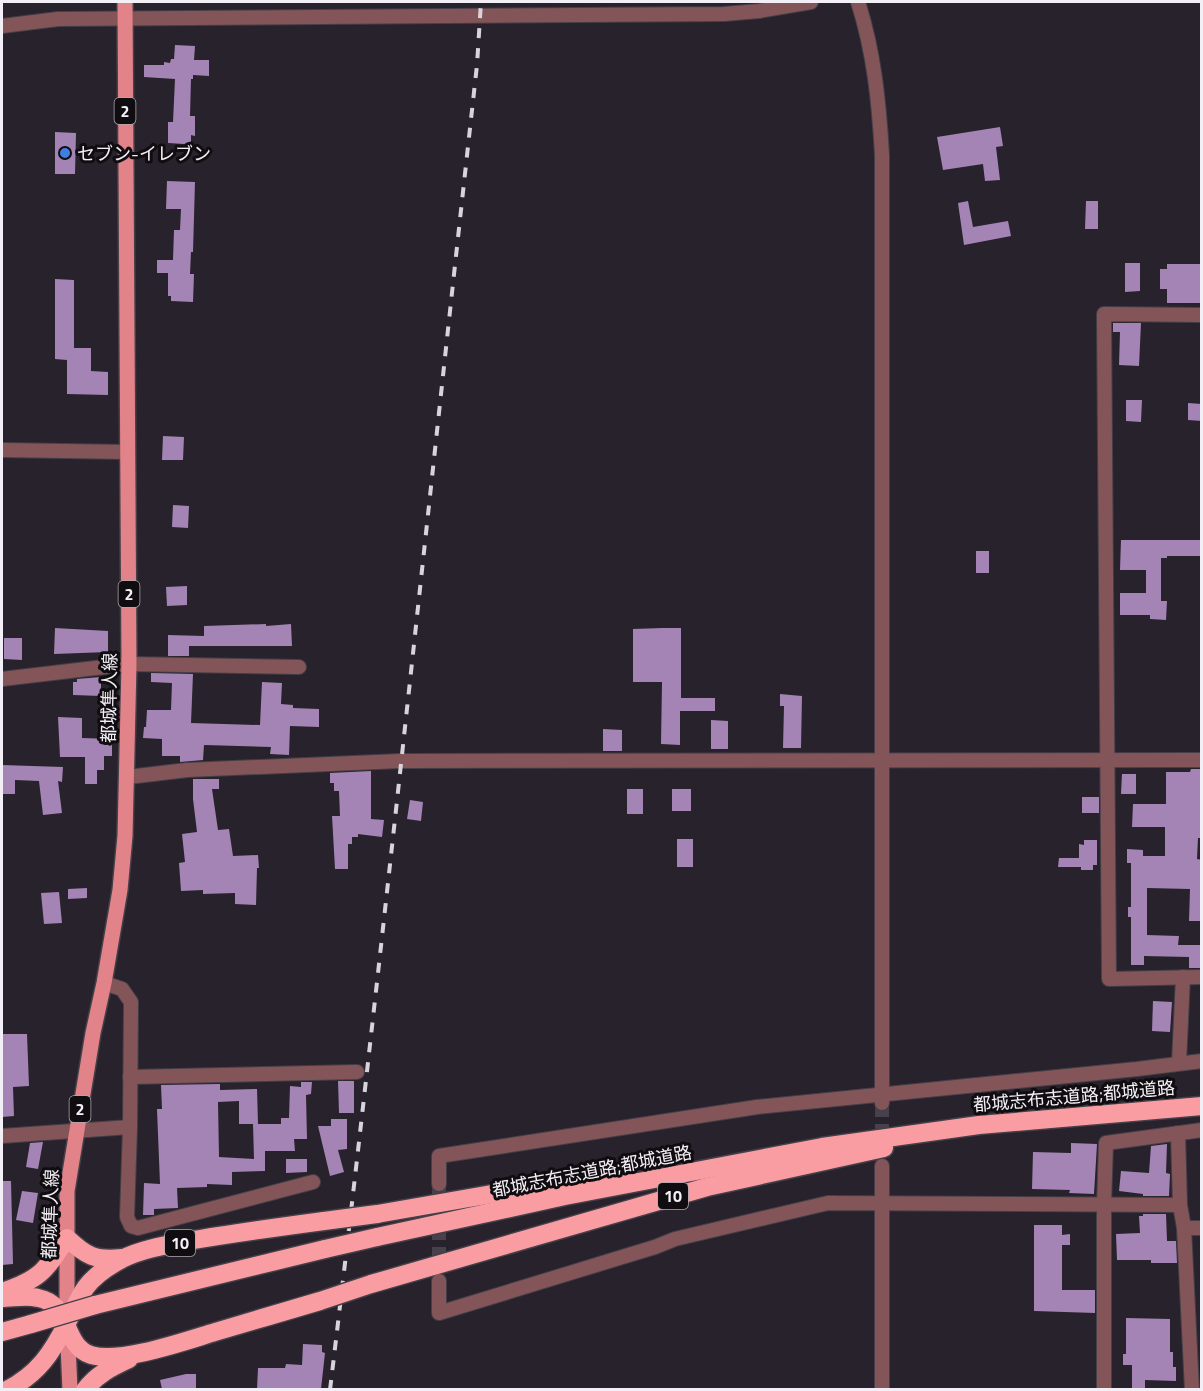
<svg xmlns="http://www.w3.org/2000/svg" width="1203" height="1391" font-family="'Titillium Web','Noto Sans JP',sans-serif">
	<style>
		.building { fill: #a384b5 }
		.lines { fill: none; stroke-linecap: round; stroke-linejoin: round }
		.minor-tunnel { stroke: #46414a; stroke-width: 14; stroke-dasharray: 14 7; stroke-linecap: butt }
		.minor-casing { stroke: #443f48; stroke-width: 16 }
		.major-casing { stroke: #443f48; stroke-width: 18 }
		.highway-casing { stroke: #443f48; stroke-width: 21 }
		.minor { stroke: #845558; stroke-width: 14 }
		.major { stroke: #e28389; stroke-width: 15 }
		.highway { stroke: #fa9da3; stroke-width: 18 }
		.rail { stroke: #d8d4db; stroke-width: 4; stroke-dasharray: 10 10; stroke-linecap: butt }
		.highway-bridge-casing { stroke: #443f48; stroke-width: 21; stroke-linecap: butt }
		.highway-bridge { stroke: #fa9da3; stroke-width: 18 }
		.shop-dot { fill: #3f7fe0; stroke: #100d11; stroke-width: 2 }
		.labels { text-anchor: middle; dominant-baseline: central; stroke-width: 6; stroke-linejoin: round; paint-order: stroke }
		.shield { fill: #100d11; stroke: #afabb1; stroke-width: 1.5 }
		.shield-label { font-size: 16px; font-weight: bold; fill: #f3eff6 }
		.poi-label { font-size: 18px; fill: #f3eff6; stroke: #100d11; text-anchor: start }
		.street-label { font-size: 18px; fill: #f3eff6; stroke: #100d11 }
	</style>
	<rect width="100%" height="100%" fill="#28222c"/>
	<g class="building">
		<polygon points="175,45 195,46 194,60 209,60 209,76 193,75 193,79 191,79 190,116 195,116 195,136 191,135 191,143 184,144 168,143 168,122 173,122 175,79 144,77 144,65 164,65 164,62 170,63 171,59 174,59"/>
		<polygon points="1000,127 1003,146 996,147 1000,180 985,181 983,164 943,170 937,137"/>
		<polygon points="55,132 76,133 75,174 55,174"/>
		<polygon points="167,181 195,182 193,252 191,252 190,274 194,274 193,302 171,301 171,296 168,296 168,273 157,273 157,260 173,260 174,230 180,230 181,209 166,209"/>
		<polygon points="968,201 973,227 1008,221 1011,236 964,245 958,203"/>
		<polygon points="1086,201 1098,201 1098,229 1085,229"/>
		<polygon points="1125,263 1140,263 1140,291 1125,292"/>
		<polygon points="1167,264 1202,264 1202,303 1167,303 1167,289 1160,289 1160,269 1167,269"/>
		<polygon points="55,279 74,280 74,348 91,348 91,371 108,372 108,395 67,394 67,360 55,359"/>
		<polygon points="1113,323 1141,323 1139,366 1119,365 1120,332 1113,332"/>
		<polygon points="1126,400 1142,400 1141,422 1126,421"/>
		<polygon points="1188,403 1202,404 1202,421 1188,420"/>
		<polygon points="163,436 184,437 183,460 162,460"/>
		<polygon points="173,505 189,506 188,528 172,527"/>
		<polygon points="1121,540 1202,540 1202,556 1167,556 1167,558 1161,558 1161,601 1167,601 1166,620 1150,619 1150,615 1120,615 1120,593 1146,593 1146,570 1120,570"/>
		<rect x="976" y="551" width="13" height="22"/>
		<polygon points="187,586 187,605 167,606 166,587"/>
		<polygon points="266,624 266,626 291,624 292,646 189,646 189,656 168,656 168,635 204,636 204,626"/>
		<polygon points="55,628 108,631 108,652 54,654"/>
		<polygon points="662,628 681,628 681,698 715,698 715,711 680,711 680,745 661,744 662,682 633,682 633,629"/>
		<polygon points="4,638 22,638 22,660 4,659"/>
		<polygon points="151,673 193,674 191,723 260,725 262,682 282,683 281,704 293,705 293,708 319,709 319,727 290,726 289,755 270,754 271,747 204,745 203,760 180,762 180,756 162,756 162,739 143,738 144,727 146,727 147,710 171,710 172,683 151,682"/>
		<polygon points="101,677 101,696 73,695 73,682 77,682 77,679"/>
		<polygon points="780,694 802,696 801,748 783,748 784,706 780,706"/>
		<polygon points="58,717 82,718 82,738 112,739 112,756 104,756 104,770 97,770 97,784 85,784 85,757 60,757"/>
		<polygon points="711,720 728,721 728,749 711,749"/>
		<polygon points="603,729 622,730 622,751 603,751"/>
		<polygon points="2,765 63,767 62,782 58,781 62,813 43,815 39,781 15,780 15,794 2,794"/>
		<polygon points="1191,769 1202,769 1202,838 1198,838 1197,859 1202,860 1202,921 1189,921 1190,889 1147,888 1147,935 1179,936 1178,945 1202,945 1202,968 1189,968 1189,957 1144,956 1144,965 1131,965 1131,917 1128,917 1128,907 1131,907 1131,863 1127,863 1127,849 1143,850 1143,856 1165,856 1165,827 1132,827 1133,804 1166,804 1166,772 1190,772"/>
		<polygon points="371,771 371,819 384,820 382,837 358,834 358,837 352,837 352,844 348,844 348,869 335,869 332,816 340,816 339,791 334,791 334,783 330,783 330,773"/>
		<polygon points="1122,774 1136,774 1136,794 1121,794"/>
		<polygon points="193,779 219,779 219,789 212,789 218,830 229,829 233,856 258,855 259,868 257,868 256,905 235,904 235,893 203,894 203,890 181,891 179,863 185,862 182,834 197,832 193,799"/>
		<rect x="627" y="789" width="16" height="25"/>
		<rect x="672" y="789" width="19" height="22"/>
		<rect x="1082" y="797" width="17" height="16"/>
		<polygon points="410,800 423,802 421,821 407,819"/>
		<rect x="677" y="839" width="16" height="28"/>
		<polygon points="1084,840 1097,840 1097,865 1093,865 1093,870 1081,870 1081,867 1058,867 1059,858 1079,858 1079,844 1084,845"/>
		<polygon points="87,888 87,898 68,899 68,889"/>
		<polygon points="59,892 62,923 44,924 41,893"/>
		<polygon points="1153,1001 1172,1002 1170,1032 1152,1031"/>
		<polygon points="2,1034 27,1034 29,1086 13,1087 14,1116 2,1117"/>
		<polygon points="338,1081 354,1081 354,1113 339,1113"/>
		<polygon points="301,1082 312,1082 311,1094 306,1095 307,1139 294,1139 295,1151 265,1151 265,1171 232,1172 232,1185 207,1184 207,1187 177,1188 178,1208 154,1209 154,1215 143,1215 144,1183 160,1184 157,1109 162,1109 161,1085 220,1084 220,1090 257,1089 258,1124 239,1124 239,1101 218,1102 219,1157 254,1159 253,1124 281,1124 281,1118 289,1118 290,1086 301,1087"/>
		<polygon points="331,1119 347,1119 347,1149 338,1150 344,1172 330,1176 318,1126 331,1126"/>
		<polygon points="43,1142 38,1169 26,1167 30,1143"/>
		<polygon points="1071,1143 1097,1144 1094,1194 1069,1193 1070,1190 1032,1189 1033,1152 1071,1153"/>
		<polygon points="1167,1144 1166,1173 1170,1174 1169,1196 1143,1196 1143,1194 1119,1191 1121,1171 1149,1173 1151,1146"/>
		<polygon points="286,1159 307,1159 307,1172 286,1173"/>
		<polygon points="2,1181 11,1181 13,1264 2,1265"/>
		<polygon points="22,1191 38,1193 33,1223 16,1220"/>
		<polygon points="1143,1214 1166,1214 1167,1241 1176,1241 1177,1263 1151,1263 1151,1260 1117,1260 1116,1234 1140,1233 1139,1216 1143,1216"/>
		<polygon points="1034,1225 1062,1225 1062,1235 1070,1234 1070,1245 1062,1245 1062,1290 1095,1290 1095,1313 1034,1311"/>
		<polygon points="1126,1318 1170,1319 1170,1352 1173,1352 1173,1367 1176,1367 1176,1381 1145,1380 1145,1389 1132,1389 1132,1365 1123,1365 1123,1354 1126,1354"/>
		<polygon points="303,1344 322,1345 322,1352 325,1353 321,1389 257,1389 258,1368 285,1368 286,1364 302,1365"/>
		<polygon points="186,1374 196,1374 196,1389 162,1389 160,1380"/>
	</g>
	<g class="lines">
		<g class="minor-tunnel">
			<polyline points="882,1103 882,1145"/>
			<polyline points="439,1184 439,1273"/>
		</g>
		<defs>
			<g id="minor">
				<path d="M 858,2 C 874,52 879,102 882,155 L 882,1103"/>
				<polyline points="2,26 58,19 724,14 759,11 811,2"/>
				<polyline points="1202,315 1104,314 1109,979 1202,977"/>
				<polyline points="2,450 128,452"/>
				<polyline points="2,679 129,664 299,667"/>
				<polyline points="128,777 187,770 400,761 1202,760"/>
				<polyline points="1179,1063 1183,977"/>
				<polyline points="130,1077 357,1072"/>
				<polyline points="130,1127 127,1217 131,1226 138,1228 313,1182"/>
				<polyline points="1178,1133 1180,1205"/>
				<polyline points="2,1136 130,1127 131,1002 122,989 104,983"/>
				<polyline points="439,1184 439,1156 757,1107 1137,1069 1202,1061"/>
				<polyline points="1184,1228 1192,1390"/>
				<polyline points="439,1281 439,1313 655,1247 675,1239 828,1203 1180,1205 1184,1228 1202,1228"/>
				<polyline points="882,1390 882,1166"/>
				<polyline points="1104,1390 1104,1205 1106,1143 1202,1130"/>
			</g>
			<polyline id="major" points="70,1390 67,1323 67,1191 93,1033 104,983 120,890 125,836 129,664 125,2"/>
			<g id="highway">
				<polyline points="377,1214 608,1174 633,1181"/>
				<polyline points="377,1237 565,1196 822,1147 979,1125 1202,1106"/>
				<polyline points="371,1284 707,1187 884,1148"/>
				<path d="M 2,1292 C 41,1279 45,1271 67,1238 C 86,1256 95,1261 122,1258"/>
				<path d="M 2,1298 C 13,1298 27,1295 38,1298 C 72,1304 62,1346 91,1355 C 120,1364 185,1341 215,1332 C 250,1322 285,1311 320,1301"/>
				<polyline points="95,1305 325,1249"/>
				<polyline points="2,1332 31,1324"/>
				<path d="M 7,1390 C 38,1374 52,1353 67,1323 C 73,1311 78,1298 86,1287 C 95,1275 109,1266 122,1259 C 142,1249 167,1245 188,1241 C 234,1233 279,1227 324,1221"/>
				<path d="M 85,1390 C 97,1374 112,1367 129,1359"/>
			</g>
		</defs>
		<use href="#minor" class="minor-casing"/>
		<use href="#major" class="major-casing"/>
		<use href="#highway" class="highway-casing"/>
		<use href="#minor" class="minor"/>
		<use href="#major" class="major"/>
		<use href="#highway" class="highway"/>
		<path class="rail" d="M 330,1390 C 383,948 428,506 477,65 L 481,2"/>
		<defs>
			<g id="highway-bridge">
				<polyline points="324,1221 377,1214"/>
				<polyline points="325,1249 377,1237"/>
				<polyline points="320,1301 371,1284"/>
				<polyline points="31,1324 95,1305"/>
			</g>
		</defs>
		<use href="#highway-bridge" class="highway-bridge-casing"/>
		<use href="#highway-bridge" class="highway-bridge"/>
	</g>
	<circle class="shop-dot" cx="65" cy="153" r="6"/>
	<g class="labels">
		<g class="shield">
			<rect x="114.5" y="98" width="21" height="26" rx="4.5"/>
			<rect x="118.5" y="581" width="21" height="26" rx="4.5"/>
			<rect x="69.5" y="1096" width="21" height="26" rx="4.5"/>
			<rect x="658" y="1183" width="30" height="26" rx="4.5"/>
			<rect x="165" y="1230" width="30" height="26" rx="4.5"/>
		</g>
		<g class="shield-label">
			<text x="125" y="111">2</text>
			<text x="129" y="594">2</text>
			<text x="80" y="1109">2</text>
			<text x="673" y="1196">10</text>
			<text x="180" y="1243">10</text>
		</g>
		<g class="poi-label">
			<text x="77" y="153">セブン-イレブン</text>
		</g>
		<g class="street-label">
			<text transform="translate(109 698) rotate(-89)">都城隼人線</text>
			<text transform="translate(1074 1096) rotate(-5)">都城志布志道路;都城道路</text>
			<text transform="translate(592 1171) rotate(-11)">都城志布志道路;都城道路</text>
			<text transform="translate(50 1214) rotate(-88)">都城隼人線</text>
		</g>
	</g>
	<rect width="1203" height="1391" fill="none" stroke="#f3eff6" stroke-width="6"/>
</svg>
